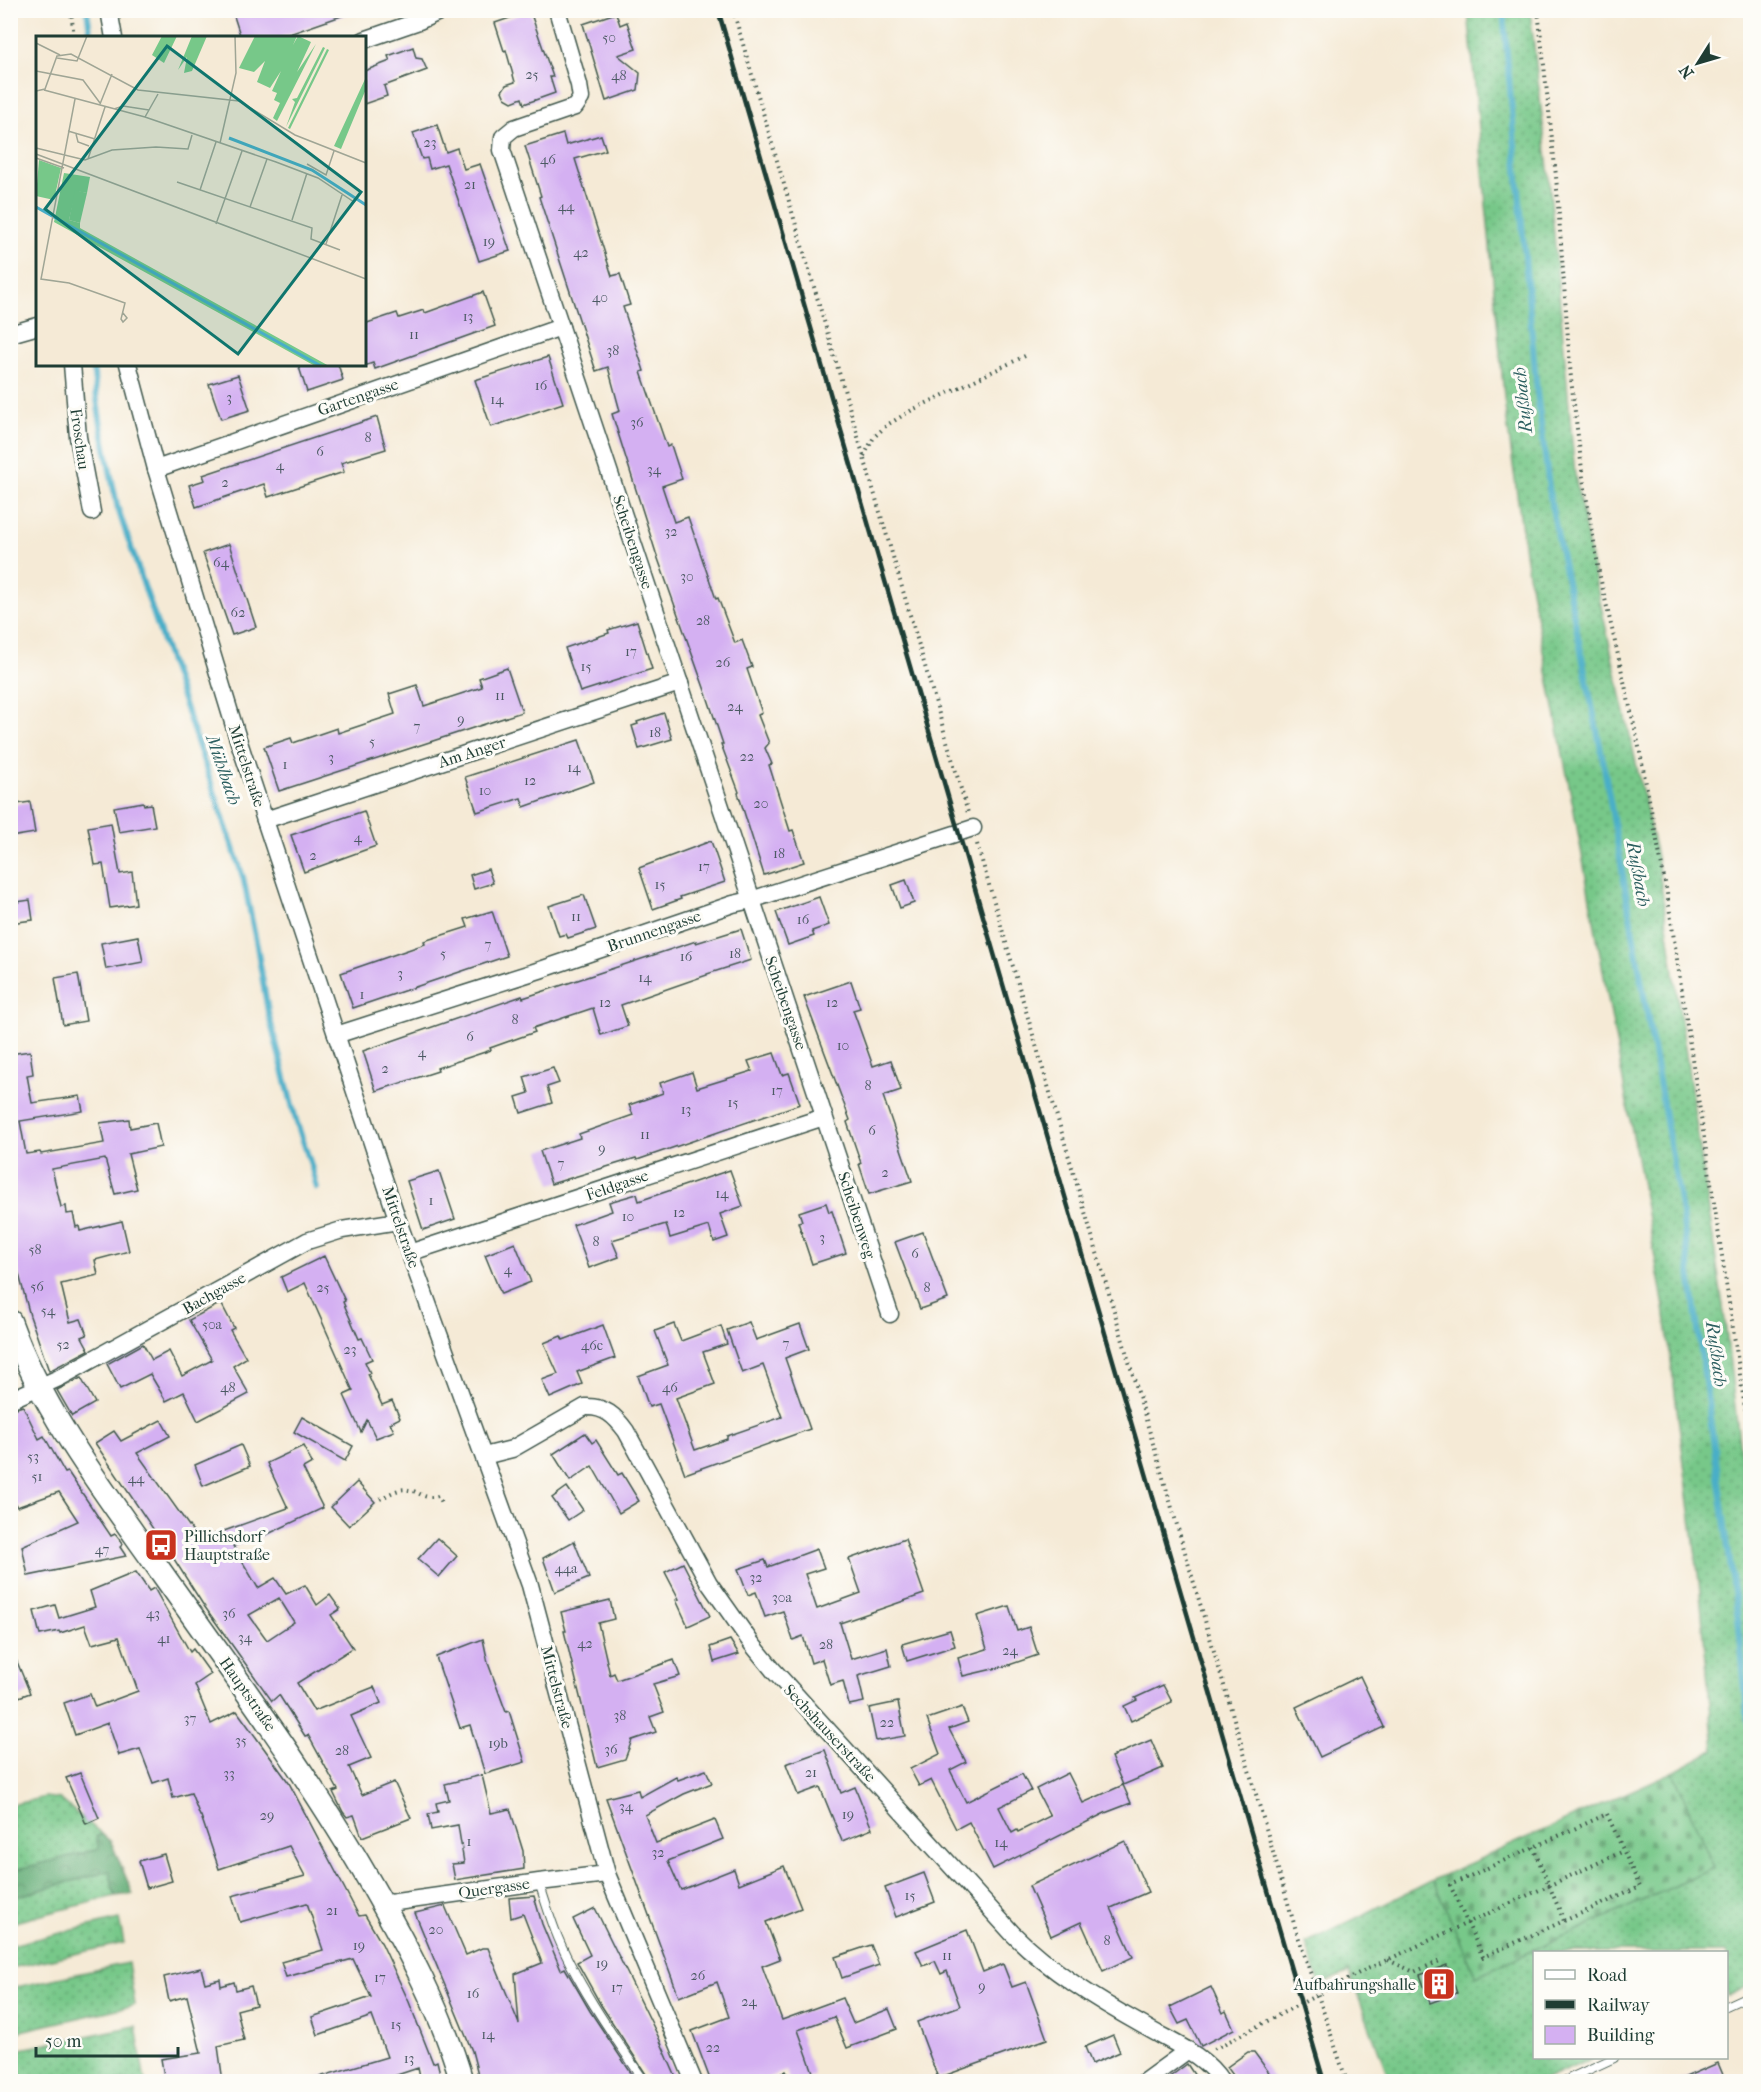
<svg xmlns="http://www.w3.org/2000/svg" width="1761" height="2092" font-family="'IM FELL French Canon',serif">
	<style>
		.grass { fill: url(#grass-dots); stroke: #4b825e; stroke-width: 1.5 }
		.forest { fill: url(#forest-crowns); stroke: #407454; stroke-width: 1.5 }
		.cemetery { fill: url(#cemetery-stones); stroke: #4b825e; stroke-width: 1.5 }
		.lines { fill: none; stroke-linecap: round; stroke-linejoin: round }
		.stream { stroke: #49aec8; stroke-width: 6 }
		.building { fill: #d4b0f2; fill-rule: evenodd }
		.lane-casing { stroke: #3f574c; stroke-width: 10 }
		.street-casing { stroke: #3f574c; stroke-width: 19 }
		.secondary-casing { stroke: #3f574c; stroke-width: 25 }
		.path { stroke: #3f574c; stroke-width: 4; stroke-dasharray: 1.5 4.5; stroke-linecap: butt }
		.lane { stroke: #fff; stroke-width: 8 }
		.street { stroke: #fff; stroke-width: 16 }
		.secondary { stroke: #fff; stroke-width: 22 }
		.rail { stroke: #1f3d34; stroke-width: 4.5 }
		.labels { text-anchor: middle; dominant-baseline: central; stroke-width: 6; stroke-linejoin: round; paint-order: stroke }
		.number-label { font-size: 14px; fill: #4c5a64 }
		.street-label { font-size: 16px; fill: #1f3d34; stroke: #fdfcf7 }
		.poi-label { font-size: 16px; fill: #1f3d34; stroke: #fdfcf7; text-anchor: start }
		.water-label { font-size: 18px; font-style: italic; fill: #2c5f60; stroke: #fdfcf7 }
		.inset-river { fill: none; stroke: #49aec8; stroke-width: 3 }
		.inset-road { fill: none; stroke: #9fa595; stroke-width: 1.5 }
		.view { fill: #0f766e; fill-opacity: 0.15; stroke: #0f766e; stroke-width: 3 }
		.inset-edge { fill: none; stroke: #1f3d34; stroke-width: 3 }
	</style>
	<defs>
		<pattern id="grass-dots" width="8" height="8" patternUnits="userSpaceOnUse" patternTransform="scale(1.5)"><rect width="8" height="8" fill="#77c889"/><path d="M2 2h.1M6 6h.1" fill="none" stroke="#61a471" stroke-width="1.8" stroke-linecap="round"/></pattern>
		<pattern id="forest-crowns" width="20" height="18" patternUnits="userSpaceOnUse" patternTransform="scale(1.5)"><rect width="20" height="18" fill="#61ac75"/><path d="M2 6a3 3 0 1 1 6 0M12 15a3 3 0 1 1 6 0" fill="none" stroke="#4f8d61"/></pattern>
		<pattern id="cemetery-stones" width="16" height="16" patternUnits="userSpaceOnUse" patternTransform="scale(1.5)"><rect width="16" height="16" fill="#77c889"/><path d="M2 7V4a2 2 0 0 1 4 0v3zM10 15v-3a2 2 0 0 1 4 0v3z" fill="#61a471"/></pattern>
	</defs>
	<rect width="100%" height="100%" fill="#fdfcf7"/>
	<filter id="ink" filterUnits="userSpaceOnUse"><feTurbulence type="fractalNoise" baseFrequency=".0167" numOctaves="2"/><feDisplacementMap in="SourceGraphic" scale="12" xChannelSelector="R" yChannelSelector="G"/><feConvolveMatrix kernelMatrix="1 2 1 2 8 2 1 2 1" color-interpolation-filters="sRGB"/></filter>
	<filter id="wash" filterUnits="userSpaceOnUse"><feTurbulence type="fractalNoise" baseFrequency=".008" numOctaves="4" result="noise"/><feDisplacementMap in="SourceGraphic" scale="24" xChannelSelector="R" yChannelSelector="G"/><feGaussianBlur stdDeviation="1.35" result="paint"/><feColorMatrix in="noise" values="0 0 0 0 0 0 0 0 0 0 0 0 0 0 0 0 0 1.4 0 .05"/><feComposite in="paint" operator="in"/></filter>
	<g filter="url(#wash)">
		<rect width="100%" height="100%" fill="#f5ead6"/>
		<g class="grass">
			<polygon points="1468,11 1530,11 1549,177 1575,475 1595,579 1657,857 1724,1313 1750,1535 1750,1985 1727,1996 1726,1952 1534,1952 1534,2058 1593,2058 1542,2081 1390,2081 1349,1972 1320,1985 1306,1943 1433,1880 1476,1976 1714,1868 1673,1772 1714,1750 1699,1581 1664,1307 1574,811 1528,574 1505,407"/>
			<polygon points="45,1797 60,1799 102,1834 96,1837 99,1849 11,1871 11,1805"/>
			<polygon points="110,1871 115,1896 11,1923 11,1898"/>
			<polygon points="119,1919 124,1943 11,1968 11,1945"/>
			<polygon points="128,1963 135,2005 16,2032 11,1988"/>
			<polygon points="136,2026 145,2081 11,2081 11,2051"/>
		</g>
		<polygon class="forest" points="102,1834 111,1842 133,1894 115,1896 109,1871 11,1898 11,1871 99,1849 96,1837"/>
		<polygon class="cemetery" points="1673,1772 1714,1868 1476,1976 1433,1880"/>
		<g class="lines">
			<g class="stream">
				<polyline points="87,10 91,38"/>
				<polyline points="1503,10 1537,392 1551,503 1602,755 1681,1207 1739,1627 1750,1743"/>
				<path d="M 93,364 C 97,414 108,461 118,509 L 243,877 L 257,946 L 268,1012 L 296,1120 L 311,1165 L 317,1188"/>
			</g>
		</g>
		<g id="blocks">
			<g class="building">
				<polygon points="232,10 349,10 350,13 278,38 241,38"/>
				<polygon points="530,11 553,77 550,77 555,93 524,104 522,98 512,102 505,98 502,91 506,85 515,82 506,50 504,51 495,23"/>
				<polygon points="616,13 620,25 627,22 636,49 618,55 640,73 638,90 606,101 583,24"/>
				<polygon points="413,47 416,58 422,59 427,70 384,86 387,96 364,104 364,71 390,61 388,56"/>
				<polygon points="437,125 446,152 457,148 464,169 480,164 510,251 479,261 446,164 430,169 427,158 422,159 413,133"/>
				<polygon points="563,134 566,145 601,135 606,150 575,159 612,276 620,274 630,305 623,307 644,371 641,372 667,447 671,445 682,479 662,486 674,522 688,517 716,599 718,598 735,643 742,640 752,667 747,669 762,713 758,715 769,743 765,748 772,764 769,765 790,831 793,830 804,862 764,875 738,793 739,792 721,744 723,744 708,699 656,553 612,414 620,411 608,367 596,371 539,197 541,196 525,146"/>
				<polygon points="483,292 495,326 375,369 373,363 364,366 364,324 397,313 399,318 424,310 425,313"/>
				<polygon points="548,357 563,403 491,427 475,380"/>
				<polygon points="298,364 338,364 343,380 307,392"/>
				<polygon points="238,375 250,410 221,419 209,384"/>
				<polygon points="377,417 386,449 341,463 344,472 268,497 264,484 196,507 189,485 205,480 203,475"/>
				<polygon points="229,544 256,627 232,635 203,553"/>
				<polygon points="637,621 652,669 580,692 565,648 609,633 608,630"/>
				<polygon points="507,668 522,712 279,791 264,747 291,738 293,743 337,728 338,733 395,714 389,694 417,685 424,706 482,687 479,678"/>
				<polygon points="664,713 672,739 639,749 632,726 638,724 637,722"/>
				<polygon points="579,740 594,782 524,807 521,798 477,812 465,777"/>
				<polygon points="30,802 35,833 10,837 10,805"/>
				<polygon points="143,802 144,805 151,804 155,826 119,832 114,807"/>
				<polygon points="364,811 376,846 304,872 291,835"/>
				<polygon points="111,823 120,874 132,872 136,904 110,908 103,864 95,865 88,827"/>
				<polygon points="711,841 725,882 680,897 681,899 653,909 639,868"/>
				<polygon points="488,869 493,883 474,889 470,875"/>
				<polygon points="906,880 914,903 900,908 892,885"/>
				<polygon points="584,895 596,929 568,938 566,934 559,936 549,906"/>
				<polygon points="819,897 829,925 812,931 814,936 788,945 776,912"/>
				<polygon points="30,900 33,920 10,923 10,903"/>
				<polygon points="492,911 507,956 353,1008 341,973 425,944 424,941 468,927 465,919"/>
				<polygon points="741,929 751,960 707,974 707,975 621,1005 628,1026 601,1035 593,1008 533,1028 535,1032 490,1048 491,1050 437,1068 438,1071 376,1091 363,1051 522,996 523,998 696,941 696,943"/>
				<polygon points="138,936 143,962 106,969 101,943"/>
				<polygon points="78,974 86,1021 63,1025 55,978"/>
				<polygon points="851,981 860,1008 853,1010 873,1066 891,1060 901,1090 883,1096 912,1181 869,1194 859,1164 861,1163 847,1122 850,1120 804,997"/>
				<polygon points="30,1051 33,1074 27,1075 32,1103 80,1096 83,1111 20,1121 26,1154 40,1152 41,1154 104,1143 100,1123 129,1119 130,1128 156,1123 161,1147 128,1154 137,1189 115,1194 105,1159 52,1169 61,1207 66,1206 67,1214 73,1213 76,1227 79,1226 80,1231 122,1221 129,1251 95,1260 98,1275 61,1284 70,1322 81,1319 87,1335 82,1337 89,1350 49,1371 30,1316 10,1240 10,1054"/>
				<polygon points="774,1053 782,1075 789,1073 800,1104 637,1160 636,1158 551,1184 540,1151 580,1138 579,1134 633,1115 629,1105 663,1093 660,1083 692,1072 697,1088 752,1071 748,1061"/>
				<polygon points="553,1068 559,1083 547,1087 552,1103 521,1113 516,1097 529,1093 524,1077"/>
				<polygon points="730,1170 743,1206 720,1214 728,1237 714,1242 709,1226 670,1238 666,1224 612,1240 619,1257 589,1268 573,1225 612,1211 609,1202 637,1194 639,1201"/>
				<polygon points="439,1171 455,1219 423,1230 407,1181"/>
				<polygon points="826,1203 829,1212 832,1211 846,1253 812,1264 798,1222 802,1221 799,1212"/>
				<polygon points="923,1232 948,1299 920,1309 895,1242"/>
				<polygon points="515,1243 531,1282 501,1294 485,1255"/>
				<polygon points="324,1256 345,1301 343,1302 359,1339 362,1338 372,1359 365,1362 370,1373 368,1374 382,1405 392,1401 400,1418 390,1423 394,1431 376,1438 367,1420 361,1432 344,1395 353,1391 305,1283 287,1292 281,1277"/>
				<polygon points="221,1303 234,1328 230,1330 246,1358 233,1366 249,1394 198,1421 184,1392 166,1401 150,1374 120,1389 107,1364 143,1344 152,1360 169,1351 182,1376 212,1360 189,1320"/>
				<polygon points="749,1322 756,1340 800,1324 809,1349 785,1358 810,1429 685,1474 659,1404 649,1407 638,1376 668,1365 655,1331 674,1324 681,1341 721,1326 727,1344 703,1352 715,1384 676,1398 695,1450 727,1439 727,1436 782,1417 763,1365 742,1373 727,1330"/>
				<polygon points="603,1325 615,1358 577,1372 582,1384 550,1398 542,1380 558,1374 544,1343 561,1336 563,1340"/>
				<polygon points="81,1378 95,1403 72,1416 57,1390"/>
				<polygon points="23,1406 39,1439 44,1436 65,1473 68,1472 111,1536 115,1534 123,1544 120,1547 126,1556 28,1576 22,1546 78,1521 59,1492 17,1507 10,1494 10,1410"/>
				<polygon points="302,1417 353,1446 345,1461 294,1432"/>
				<path d="M 161,1420 L 170,1436 L 137,1453 L 199,1540 L 288,1508 L 267,1463 L 303,1446 L 312,1463 L 303,1468 L 323,1508 L 268,1534 L 233,1546 L 258,1588 L 275,1578 L 286,1594 L 305,1585 L 317,1605 L 330,1595 L 340,1609 L 331,1615 L 353,1648 L 297,1683 L 314,1711 L 374,1687 L 381,1703 L 351,1716 L 371,1758 L 349,1767 L 362,1795 L 394,1782 L 411,1818 L 362,1837 L 354,1815 L 347,1817 L 343,1812 L 333,1792 L 338,1790 L 308,1735 L 305,1736 L 279,1695 L 272,1701 L 202,1603 L 172,1556 L 175,1555 L 173,1547 L 166,1548 L 95,1443 L 114,1431 L 121,1441 ZM 279,1598 L 294,1622 L 267,1640 L 249,1615 Z"/>
				<polygon points="585,1433 592,1443 596,1440 618,1475 622,1473 639,1501 619,1513 592,1466 570,1481 553,1454"/>
				<polygon points="241,1445 250,1466 203,1486 195,1465"/>
				<polygon points="357,1482 375,1502 349,1526 331,1507"/>
				<polygon points="567,1487 583,1510 568,1520 552,1498"/>
				<polygon points="437,1538 457,1556 439,1577 418,1559"/>
				<polygon points="905,1539 924,1594 840,1623 851,1659 887,1648 891,1666 858,1676 864,1702 849,1705 843,1681 830,1685 822,1659 811,1663 803,1636 793,1640 783,1611 765,1617 756,1592 748,1595 738,1569 765,1560 768,1567 817,1549 824,1568 805,1574 817,1609 861,1593 849,1559"/>
				<polygon points="574,1541 589,1578 555,1592 543,1558"/>
				<polygon points="683,1563 710,1616 688,1626 676,1600 679,1599 665,1572"/>
				<polygon points="136,1572 149,1591 154,1588 190,1652 193,1649 211,1674 195,1685 211,1724 237,1711 289,1783 359,1916 365,1915 382,1944 409,2002 433,2063 437,2061 442,2082 421,2082 418,2068 376,2082 319,2082 319,2077 387,2057 372,2016 318,2035 312,2017 371,1997 353,1959 286,1977 281,1962 323,1950 307,1903 240,1922 232,1896 305,1876 289,1846 219,1869 201,1816 200,1816 191,1793 173,1798 168,1778 153,1783 140,1749 119,1755 108,1723 75,1735 64,1703 90,1694 95,1707 138,1691 119,1637 92,1644 85,1625 60,1633 59,1631 40,1635 34,1611 55,1605 59,1618 95,1607 90,1591"/>
				<polygon points="610,1600 614,1619 598,1623 610,1675 614,1673 617,1680 674,1660 680,1676 653,1684 664,1712 650,1717 656,1732 632,1740 625,1759 597,1767 564,1631 566,1631 561,1612"/>
				<polygon points="1009,1606 1017,1631 1029,1627 1038,1655 1006,1666 963,1676 958,1658 987,1649 977,1616"/>
				<polygon points="950,1630 955,1646 907,1661 902,1644"/>
				<polygon points="483,1639 488,1663 506,1712 509,1711 525,1762 485,1774 470,1725 460,1728 436,1657"/>
				<polygon points="730,1640 739,1654 714,1662 710,1647"/>
				<polygon points="10,1645 30,1693 16,1698 10,1684"/>
				<polygon points="1360,1676 1384,1727 1320,1757 1296,1707"/>
				<polygon points="1163,1685 1172,1702 1131,1721 1124,1706 1137,1700 1135,1698"/>
				<polygon points="898,1702 905,1736 876,1741 869,1708"/>
				<polygon points="962,1707 968,1722 949,1729 966,1762 950,1770 966,1802 1022,1774 1031,1791 999,1807 1012,1833 1017,1830 1018,1832 1050,1816 1036,1789 1068,1773 1083,1803 1123,1785 1131,1803 1105,1813 993,1869 969,1822 956,1829 931,1780 919,1786 910,1769 940,1754 927,1719"/>
				<polygon points="1151,1740 1163,1768 1123,1785 1111,1757"/>
				<polygon points="825,1750 841,1793 855,1787 872,1829 842,1841 820,1787 798,1795 786,1764"/>
				<polygon points="706,1770 712,1783 684,1794 645,1815 656,1843 715,1820 723,1839 668,1861 681,1890 734,1869 739,1884 784,1866 801,1908 766,1922 780,1959 762,1966 782,2020 842,1998 853,2023 889,2009 897,2029 847,2048 834,2017 798,2030 814,2075 797,2082 790,2082 786,2071 758,2082 711,2082 692,2031 729,2017 717,1982 679,1997 606,1798 638,1790 640,1797 676,1777 678,1780"/>
				<polygon points="80,1773 99,1818 86,1824 66,1778"/>
				<polygon points="482,1775 491,1813 510,1809 523,1851 524,1869 455,1880 452,1864 464,1863 458,1825 431,1830 428,1814 438,1812 436,1803 449,1800 445,1784"/>
				<polygon points="1125,1841 1148,1892 1111,1908 1133,1957 1103,1971 1081,1922 1051,1936 1029,1886"/>
				<polygon points="164,1854 172,1881 147,1888 139,1861"/>
				<polygon points="924,1873 935,1902 896,1917 885,1888"/>
				<polygon points="534,1896 542,1924 561,1970 565,1968 590,2011 637,2082 480,2082 472,2051 415,1913 445,1906 466,1955 482,1948 488,1948 519,2024 515,1974 542,1963 523,1914 511,1918 509,1898"/>
				<polygon points="595,1908 658,2036 678,2082 651,2082 601,2005 577,1962 590,1955 573,1919"/>
				<polygon points="967,1930 983,1972 1003,1964 1012,1987 1026,1982 1047,2039 938,2078 917,2022 960,2006 947,1971 941,1974 935,1961 923,1966 916,1951"/>
				<polygon points="871,1945 879,1965 842,1978 835,1957"/>
				<polygon points="1447,1965 1457,1993 1430,2003 1420,1975"/>
				<polygon points="201,1968 205,1983 220,1979 221,1986 234,1982 236,1990 251,1986 256,2005 237,2010 244,2040 218,2046 223,2082 165,2082 161,2059 201,2053 187,1996 169,2001 164,1977"/>
				<polygon points="1211,1987 1223,2013 1226,2011 1234,2029 1201,2046 1188,2020 1179,2024 1170,2007"/>
				<polygon points="1113,2035 1120,2052 1092,2064 1085,2047"/>
				<polygon points="1248,2052 1254,2052 1276,2082 1238,2082 1227,2067"/>
				<polygon points="1718,2063 1726,2082 1674,2082"/>
				<polygon points="1187,2064 1199,2082 1163,2082"/>
			</g>
		</g>
	</g>
	<g filter="url(#ink)">
		<use href="#blocks" fill-opacity="0" stroke="#3f574c" stroke-width="1.5"/>
		<g class="lines">
			<defs>
				<g id="lane">
					<path d="M 539,1882 C 544,1898 549,1914 555,1930 C 574,1980 614,2037 645,2082"/>
					<polyline points="1726,2006 1750,1995"/>
					<polyline points="1562,2082 1614,2058"/>
				</g>
				<g id="street">
					<polyline points="109,10 114,38"/>
					<polyline points="557,10 579,85 581,98 575,107 514,128 503,137 502,150 890,1314"/>
					<polyline points="364,40 419,21 443,10"/>
					<polyline points="10,334 38,326"/>
					<polyline points="72,364 78,437 92,512"/>
					<polyline points="128,364 156,469 238,739 398,1221 530,1585 607,1874 694,2082"/>
					<polyline points="156,469 561,327"/>
					<polyline points="265,820 680,683"/>
					<polyline points="336,1035 540,970 733,904 751,900 973,828"/>
					<polyline points="409,1253 824,1117"/>
					<polyline points="10,1400 59,1378 307,1241 342,1230 398,1221"/>
					<path d="M 484,1456 L 512,1449 L 585,1407 C 605,1406 615,1416 626,1431 L 709,1583 L 752,1644 L 774,1671 L 1012,1933 C 1050,1971 1097,2000 1144,2026 C 1172,2043 1203,2053 1222,2082"/>
					<polyline points="382,1904 539,1882 607,1874"/>
					<polyline points="1144,2082 1188,2050"/>
				</g>
				<path id="secondary" d="M 10,1321 C 43,1412 103,1490 159,1569 C 232,1672 308,1774 371,1884 C 407,1947 442,2012 462,2082"/>
			</defs>
			<use href="#lane" class="lane-casing"/>
			<use href="#street" class="street-casing"/>
			<use href="#secondary" class="secondary-casing"/>
			<g class="path">
				<polyline points="71,10 74,38"/>
				<polyline points="733,10 968,813"/>
				<polyline points="1538,10 1556,176 1571,379 1583,478 1600,577 1638,742 1667,893 1750,1441"/>
				<polyline points="864,456 874,437 887,425 912,410 1025,356"/>
				<polyline points="977,844 1295,1927 1347,2082"/>
				<path d="M 380,1499 C 388,1495 399,1487 409,1490 C 421,1492 423,1500 438,1496 L 442,1505"/>
				<polygon points="1607,1814 1640,1887 1483,1957 1450,1885"/>
				<polyline points="1533,1847 1564,1921"/>
				<polyline points="1388,1960 1414,1972 1440,1961"/>
				<polyline points="1214,2049 1361,1972 1624,1851"/>
			</g>
			<use href="#lane" class="lane"/>
			<use href="#street" class="street"/>
			<use href="#secondary" class="secondary"/>
			<polyline class="rail" points="718,10 1324,2082"/>
		</g>
	</g>
	<defs>
		<symbol id="bus-square" viewBox="-11 -11 22 22"><rect x="-9" y="-9" width="18" height="18" rx="4" fill="#c8321e" stroke="#fdfcf7"/><path d="M-5-6H5V4H4V6H2V4H-2V6H-4V4H-5ZM-3.5-4V0h7V-4ZM-3.5 1.2v1.5H-2V1.2ZM2 1.2v1.5H3.5V1.2Z" fill="#fff"/></symbol>
		<symbol id="building-square" viewBox="-11 -11 22 22"><rect x="-9" y="-9" width="18" height="18" rx="4" fill="#c8321e" stroke="#fdfcf7"/><path d="M-4-6H4V6H1V3H-1V6H-4ZM-2.5-4.3h1.7v1.8h-1.7ZM.8-4.3h1.7v1.8H.8ZM-2.5-1h1.7V.8h-1.7ZM.8-1h1.7V.8H.8Z" fill="#fff"/></symbol>
	</defs>
	<g fill-rule="evenodd">
		<use href="#bus-square" x="142" y="1526" width="38" height="38"/>
		<use href="#building-square" x="1420" y="1965" width="38" height="38"/>
	</g>
	<g class="labels">
		<g class="number-label">
			<text x="609" y="37">50</text>
			<text x="532" y="74">25</text>
			<text x="619" y="75">48</text>
			<text x="430" y="142">23</text>
			<text x="548" y="159">46</text>
			<text x="470" y="184">21</text>
			<text x="566" y="206">44</text>
			<text x="489" y="241">19</text>
			<text x="581" y="252">42</text>
			<text x="600" y="297">40</text>
			<text x="468" y="316">13</text>
			<text x="414" y="334">11</text>
			<text x="613" y="350">38</text>
			<text x="541" y="385">16</text>
			<text x="229" y="397">3</text>
			<text x="497" y="399">14</text>
			<text x="637" y="422">36</text>
			<text x="368" y="437">8</text>
			<text x="320" y="451">6</text>
			<text x="280" y="465">4</text>
			<text x="654" y="469">34</text>
			<text x="225" y="482">2</text>
			<text x="671" y="531">32</text>
			<text x="221" y="562">64</text>
			<text x="687" y="576">30</text>
			<text x="238" y="612">62</text>
			<text x="703" y="620">28</text>
			<text x="631" y="651">17</text>
			<text x="723" y="662">26</text>
			<text x="586" y="666">15</text>
			<text x="500" y="695">11</text>
			<text x="735" y="706">24</text>
			<text x="461" y="719">9</text>
			<text x="417" y="726">7</text>
			<text x="655" y="732">18</text>
			<text x="372" y="741">5</text>
			<text x="747" y="756">22</text>
			<text x="331" y="757">3</text>
			<text x="285" y="764">1</text>
			<text x="574" y="767">14</text>
			<text x="530" y="780">12</text>
			<text x="485" y="790">10</text>
			<text x="761" y="803">20</text>
			<text x="358" y="837">4</text>
			<text x="779" y="853">18</text>
			<text x="313" y="855">2</text>
			<text x="704" y="866">17</text>
			<text x="660" y="884">15</text>
			<text x="576" y="916">11</text>
			<text x="803" y="919">16</text>
			<text x="488" y="944">7</text>
			<text x="443" y="953">5</text>
			<text x="735" y="953">18</text>
			<text x="686" y="956">16</text>
			<text x="400" y="973">3</text>
			<text x="645" y="977">14</text>
			<text x="362" y="994">1</text>
			<text x="605" y="1002">12</text>
			<text x="832" y="1002">12</text>
			<text x="515" y="1019">8</text>
			<text x="470" y="1036">6</text>
			<text x="843" y="1045">10</text>
			<text x="422" y="1052">4</text>
			<text x="385" y="1068">2</text>
			<text x="868" y="1085">8</text>
			<text x="777" y="1090">17</text>
			<text x="733" y="1102">15</text>
			<text x="686" y="1109">13</text>
			<text x="872" y="1130">6</text>
			<text x="645" y="1134">11</text>
			<text x="602" y="1148">9</text>
			<text x="561" y="1163">7</text>
			<text x="885" y="1172">2</text>
			<text x="722" y="1193">14</text>
			<text x="431" y="1200">1</text>
			<text x="679" y="1212">12</text>
			<text x="628" y="1216">10</text>
			<text x="822" y="1237">3</text>
			<text x="596" y="1241">8</text>
			<text x="35" y="1249">58</text>
			<text x="915" y="1253">6</text>
			<text x="508" y="1269">4</text>
			<text x="37" y="1286">56</text>
			<text x="323" y="1287">25</text>
			<text x="927" y="1287">8</text>
			<text x="48" y="1310">54</text>
			<text x="212" y="1324">50a</text>
			<text x="786" y="1343">7</text>
			<text x="63" y="1344">52</text>
			<text x="592" y="1345">46c</text>
			<text x="350" y="1349">23</text>
			<text x="228" y="1387">48</text>
			<text x="670" y="1387">46</text>
			<text x="33" y="1456">53</text>
			<text x="37" y="1476">51</text>
			<text x="136" y="1478">44</text>
			<text x="102" y="1549">47</text>
			<text x="566" y="1568">44a</text>
			<text x="756" y="1577">32</text>
			<text x="782" y="1597">30a</text>
			<text x="153" y="1613">43</text>
			<text x="229" y="1613">36</text>
			<text x="245" y="1637">34</text>
			<text x="164" y="1638">41</text>
			<text x="585" y="1643">42</text>
			<text x="826" y="1644">28</text>
			<text x="1010" y="1650">24</text>
			<text x="620" y="1715">38</text>
			<text x="190" y="1718">37</text>
			<text x="887" y="1722">22</text>
			<text x="241" y="1740">35</text>
			<text x="498" y="1743">19b</text>
			<text x="611" y="1749">36</text>
			<text x="342" y="1750">28</text>
			<text x="811" y="1772">21</text>
			<text x="229" y="1773">33</text>
			<text x="626" y="1806">34</text>
			<text x="848" y="1814">19</text>
			<text x="267" y="1815">29</text>
			<text x="469" y="1841">1</text>
			<text x="1001" y="1842">14</text>
			<text x="658" y="1852">32</text>
			<text x="910" y="1895">15</text>
			<text x="332" y="1910">21</text>
			<text x="436" y="1929">20</text>
			<text x="1107" y="1940">8</text>
			<text x="359" y="1945">19</text>
			<text x="947" y="1955">11</text>
			<text x="602" y="1963">19</text>
			<text x="698" y="1975">26</text>
			<text x="380" y="1977">17</text>
			<text x="982" y="1986">9</text>
			<text x="617" y="1987">17</text>
			<text x="473" y="1993">16</text>
			<text x="749" y="2001">24</text>
			<text x="396" y="2024">15</text>
			<text x="488" y="2034">14</text>
			<text x="713" y="2047">22</text>
			<text x="409" y="2058">13</text>
		</g>
		<g class="street-label">
			<text transform="translate(358 397) rotate(-19)">Gartengasse</text>
			<text transform="translate(80 439) rotate(82)">Froschau</text>
			<text transform="translate(633 542) rotate(72)">Scheibengasse</text>
			<text transform="translate(472 752) rotate(-18)">Am Anger</text>
			<text transform="translate(247 766) rotate(72)">Mittelstraße</text>
			<text transform="translate(654 931) rotate(-19)">Brunnengasse</text>
			<text transform="translate(786 1003) rotate(71)">Scheibengasse</text>
			<text transform="translate(617 1185) rotate(-19)">Feldgasse</text>
			<text transform="translate(857 1215) rotate(72)">Scheibenweg</text>
			<text transform="translate(401 1227) rotate(71)">Mittelstraße</text>
			<text transform="translate(214 1293) rotate(-29)">Bachgasse</text>
			<text transform="translate(557 1687) rotate(75)">Mittelstraße</text>
			<text transform="translate(248 1694) rotate(55)">Hauptstraße</text>
			<text transform="translate(830 1733) rotate(47)">Sechshauserstraße</text>
			<text transform="translate(494 1888) rotate(-8)">Quergasse</text>
		</g>
		<g class="poi-label">
			<text x="184" y="1536">Pillichsdorf<tspan x="184" dy="18">Hauptstraße</tspan></text>
			<text x="1416" y="1984" text-anchor="end">Aufbahrungshalle</text>
		</g>
		<g class="water-label">
			<text transform="translate(1523 400) rotate(-96)">Rußbach</text>
			<text transform="translate(223 770) rotate(71)">Mühlbach</text>
			<text transform="translate(1638 874) rotate(80)">Rußbach</text>
			<text transform="translate(1716 1354) rotate(82)">Rußbach</text>
		</g>
	</g>
	<g transform="translate(36 36)">
		<rect width="330" height="330" fill="#f5ead6"/>
		<path d="M 126,0 L 141,0 L 128,27 L 116,19 ZM 156,0 L 171,0 L 156,35 L 148,37 L 151,21 L 142,34 ZM 219,0 L 261,0 L 257,9 L 262,0 L 275,6 L 261,36 L 280,8 L 241,85 L 237,82 L 244,67 L 238,64 L 241,57 L 236,55 L 245,35 L 234,52 L 221,46 L 229,25 L 218,36 L 203,32 ZM 287,11 L 289,12 L 250,91 L 259,66 L 256,63 L 261,62 ZM 291,13 L 293,14 L 254,93 L 252,92 ZM 330,41 L 330,53 L 305,113 L 298,110 ZM 28,137 L 54,141 L 51,157 L 40,155 L 33,184 L 44,187 L 44,192 L 293,330 L 279,330 L 259,319 L 18,186 Z" fill="#77c889"/>
		<path d="M 39,154 L 51,157 L 44,187 L 33,184 Z" fill="#77c889"/>
		<path d="M 3,124 L 25,132 L 18,164 L 0,160 Z" fill="#77c889"/>
		<path class="inset-river" d="M 193,102 L 276,134 L 330,169M 0,171 L 285,330"/>
		<path class="inset-road" d="M 0,7 L 24,19M 21,22 L 41,25 L 51,0M 0,35 L 47,44 L 64,67M 8,54 L 109,81 L 240,126 L 282,142 L 318,166M 0,55 L 9,53 L 21,20 L 35,18 L 102,54 L 203,65 L 259,99 L 330,127M 39,63 L 5,243 L 33,247 L 89,267 L 85,283 L 87,286 L 91,282 L 87,277M 64,68 L 76,38M 78,73 L 87,70 L 113,74M 109,81 L 122,58M 32,95 L 59,103M 40,98 L 42,106 L 53,110M 184,107 L 200,37 L 199,0M 0,112 L 49,124 L 76,114 L 120,111 L 152,113 L 156,99M 0,118 L 330,243M 0,122 L 28,132M 52,123 L 69,71M 271,128 L 290,139 L 298,115M 141,146 L 276,192 L 275,203 L 304,214M 164,154 L 180,106M 214,171 L 231,123M 256,184 L 271,137M 180,188 L 206,115M 290,208 L 306,159"/>
		<path class="view" d="M 131,10 L 325,156 L 202,318 L 9,173 Z"/>
		<rect width="330" height="330" class="inset-edge"/>
	</g>
	<rect width="1761" height="2092" fill="none" stroke="#fdfcf7" stroke-width="36"/>
	<rect x="1533" y="1951" width="195" height="108" fill="#fdfcf7" stroke="#a4b0a9" stroke-width="1.5"/>
	<rect x="1545" y="1970" width="30" height="9" fill="#ffffff" stroke="#a4b0a9" stroke-width="1.5"/>
	<text x="1587" y="1981" font-size="18" fill="#1f3d34">Road</text>
	<rect x="1545" y="2000" width="30" height="9" fill="#1f3d34" stroke="#a4b0a9" stroke-width="1.5"/>
	<text x="1587" y="2011" font-size="18" fill="#1f3d34">Railway</text>
	<rect x="1545" y="2026" width="30" height="18" fill="#d4b0f2" stroke="#a4b0a9" stroke-width="1.5"/>
	<text x="1587" y="2041" font-size="18" fill="#1f3d34">Building</text>
	<g transform="translate(1698 63) rotate(233)" stroke="#fdfcf7" stroke-width="4.5" paint-order="stroke">
	<path d="M0-4.5L10 22L0 15L-10 22Z" fill="#1f3d34"/>
	<text y="-9" font-size="16" font-weight="bold" text-anchor="middle" fill="#1f3d34">N</text>
	</g>
	<path d="M36 2047v9h142v-9" fill="none" stroke="#1f3d34" stroke-width="3"/>
	<text x="45" y="2047" font-size="18" fill="#1f3d34" stroke="#fdfcf7" stroke-width="4.5" paint-order="stroke">50 m</text>
</svg>
